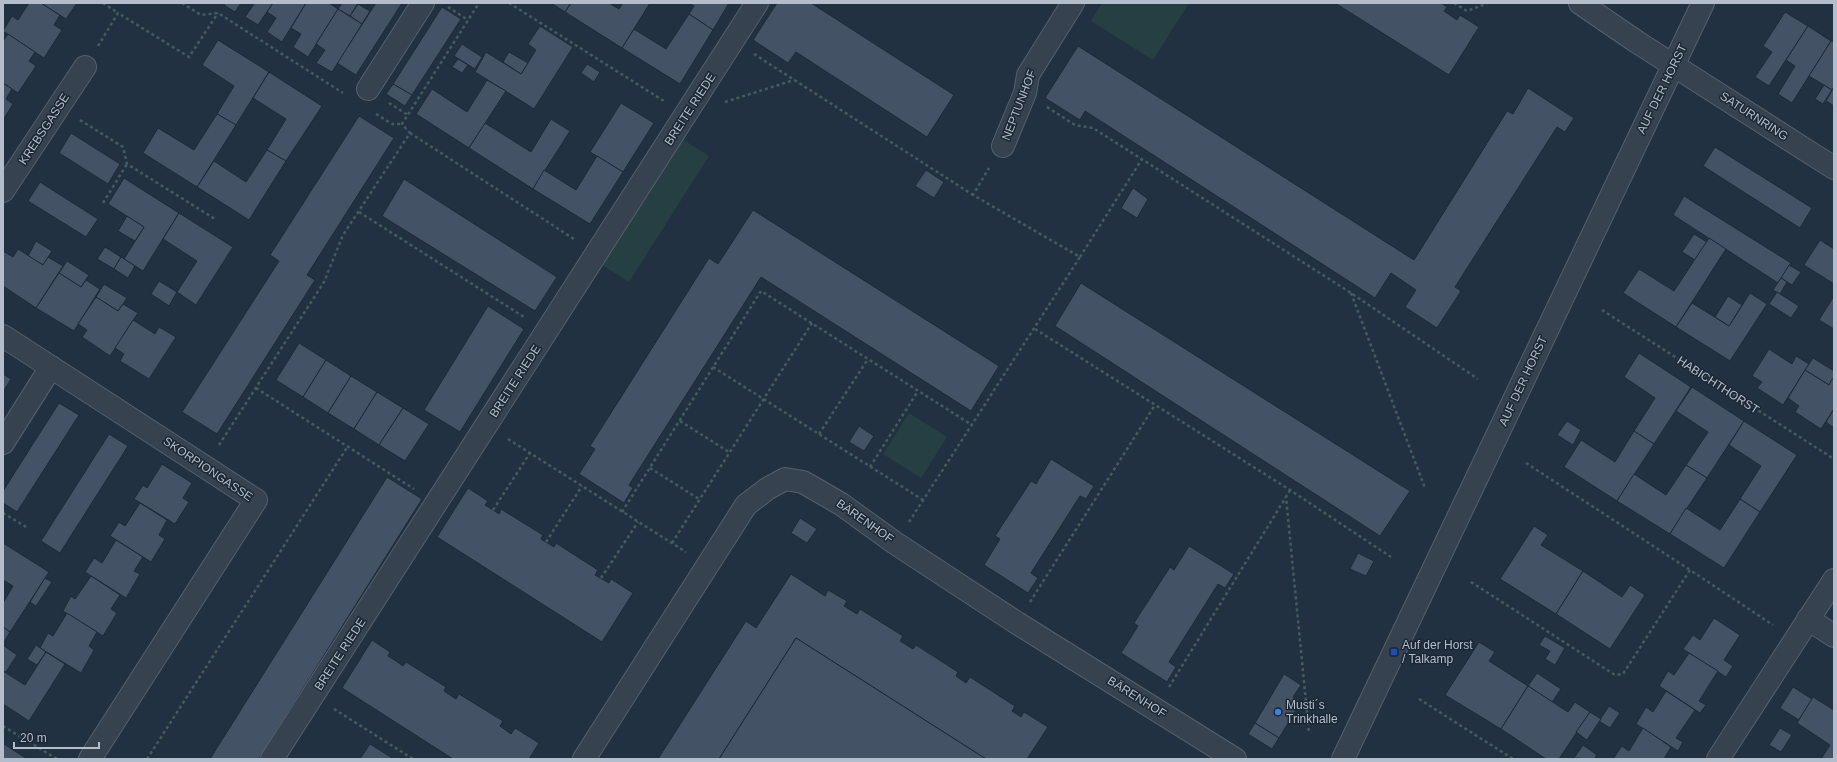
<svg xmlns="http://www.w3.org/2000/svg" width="1837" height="762" font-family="Helvetica,sans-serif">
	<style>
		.green { fill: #253f42 }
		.building { fill: #435365; stroke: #1e2937 }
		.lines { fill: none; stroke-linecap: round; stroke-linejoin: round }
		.minor-casing { stroke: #55606e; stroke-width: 24 }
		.path { stroke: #435c5e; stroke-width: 2.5; stroke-dasharray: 3 3; stroke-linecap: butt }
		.minor { stroke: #374250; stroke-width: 22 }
		.transit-dot { fill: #1a4fb4; stroke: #1c2735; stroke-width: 1.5 }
		.shop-dot { fill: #3f7fe0; stroke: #1c2735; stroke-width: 1.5 }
		.labels { text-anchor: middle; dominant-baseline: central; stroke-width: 3; stroke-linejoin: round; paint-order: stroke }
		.street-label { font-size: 12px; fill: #b3bdcb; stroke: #1c2735 }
		.poi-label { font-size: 12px; fill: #b3bdcb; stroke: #1c2735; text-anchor: start }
	</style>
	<rect width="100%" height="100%" fill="#223141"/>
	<g class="green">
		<polygon points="1102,3 1189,3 1153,60 1091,21"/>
		<polygon points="682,139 709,156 629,282 602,265"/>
		<polygon points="909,413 947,437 921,478 883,454"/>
	</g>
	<g class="building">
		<polygon points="29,3 41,3 60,15 54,25 62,30 44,58 3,31 12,16 18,20"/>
		<polygon points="41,3 77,3 66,19"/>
		<polygon points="225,3 241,3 235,12 224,5"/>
		<polygon points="252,3 273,3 258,25 245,17 254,4"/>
		<polygon points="273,3 306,3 282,42 267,32 276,18 267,12"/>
		<polygon points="306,3 329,3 338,9 308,57 293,47 301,34 291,28"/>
		<polygon points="342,3 358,3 350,16 338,9"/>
		<polygon points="376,3 402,3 356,75 337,63"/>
		<polygon points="551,3 571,3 565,12"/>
		<polygon points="571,3 609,3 619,9 623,3 650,3 622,48 565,12"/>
		<polygon points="689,3 729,3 713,30 689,14 694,6"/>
		<polygon points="777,3 811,3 954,95 927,137 796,52 788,63 753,40"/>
		<polygon points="1335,3 1441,3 1447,7 1444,11 1457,20 1460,15 1479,27 1449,75"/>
		<polygon points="358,4 370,11 362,24 350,16"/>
		<polygon points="442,7 461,19 412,95 393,84"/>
		<polygon points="338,9 362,24 332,72 316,63 325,50 316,44"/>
		<polygon points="1785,12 1808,26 1769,86 1755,77 1772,52 1763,46"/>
		<polygon points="689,14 713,30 680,84 622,48 634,29 666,49"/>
		<polygon points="540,26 573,47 534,109 475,72 486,52 521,74 536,50 528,44"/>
		<polygon points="1808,26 1831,41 1792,103 1778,94 1795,66 1786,60"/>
		<polygon points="8,34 35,52 29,61 36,66 18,93 3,83 3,41"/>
		<polygon points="218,40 269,72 236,125 217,114 234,86 202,65"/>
		<polygon points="1831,41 1834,42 1834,87 1832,90 1809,76"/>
		<polygon points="462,44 482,57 475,69 454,56"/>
		<polygon points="1078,46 1414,260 1507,111 1513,114 1528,88 1574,118 1565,132 1557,127 1550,138 1455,287 1461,291 1437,328 1405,307 1416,290 1391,273 1375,298 1085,111 1080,120 1045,98"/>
		<polygon points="509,52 528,63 521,74 503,62"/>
		<polygon points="458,59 468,65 462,73 452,67"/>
		<polygon points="587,64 600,72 594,82 581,73"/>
		<polygon points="269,72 322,106 286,161 267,150 286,119 253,98"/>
		<polygon points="487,80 506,91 469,148 416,114 432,89 467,112"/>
		<polygon points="3,83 12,89 6,99 13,104 3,120"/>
		<polygon points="393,84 412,95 405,106 386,94"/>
		<polygon points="1824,85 1832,90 1823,104 1815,99"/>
		<polygon points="1834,87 1834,106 1826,101"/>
		<polygon points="621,103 654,123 623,172 590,152"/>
		<polygon points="217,114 236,125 197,187 143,153 158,128 194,150"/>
		<polygon points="359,116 394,138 307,275 315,280 217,434 182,412 279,261 270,255"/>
		<polygon points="551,119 570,131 533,189 469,148 485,123 531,152"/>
		<polygon points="71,133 120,164 108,184 59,153"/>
		<polygon points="1715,147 1812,208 1800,228 1703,166"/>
		<polygon points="267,150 286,161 249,220 197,187 214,161 246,182"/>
		<polygon points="597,156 623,172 590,224 533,189 544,170 576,190"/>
		<polygon points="926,170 944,182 934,198 915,186"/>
		<polygon points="124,178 179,213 143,271 124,259 144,227 108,204"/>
		<polygon points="404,179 557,277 535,311 382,216"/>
		<polygon points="40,182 98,219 86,237 28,201"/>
		<polygon points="1133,188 1148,199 1137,218 1121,208"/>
		<polygon points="1684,196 1791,263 1778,283 1673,215"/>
		<polygon points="753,210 999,366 971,411 761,277 629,485 633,488 624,503 579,474 595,449 590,446 709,258 718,264"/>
		<polygon points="179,213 233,247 196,305 177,292 197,261 163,239"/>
		<polygon points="127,216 144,227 135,241 118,231"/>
		<polygon points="1694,234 1707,242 1695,260 1682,252"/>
		<polygon points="1709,238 1726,249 1676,327 1623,293 1639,269 1674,291"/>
		<polygon points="1820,240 1834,249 1834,284 1804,265"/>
		<polygon points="36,241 52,251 43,265 28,256"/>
		<polygon points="105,247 121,257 114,269 97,259"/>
		<polygon points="18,249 43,265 48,257 63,266 36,308 3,286 3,251 13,257"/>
		<polygon points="121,257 135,266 128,278 114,269"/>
		<polygon points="67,261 89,275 81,287 59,273"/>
		<polygon points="1789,265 1801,272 1792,285 1781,278"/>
		<polygon points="59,273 81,287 86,280 100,289 74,331 36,308"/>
		<polygon points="1781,278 1787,282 1780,294 1773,290"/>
		<polygon points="159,281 177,292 169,306 151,294"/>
		<polygon points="1081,283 1410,491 1380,536 1055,326"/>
		<polygon points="104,284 127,298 118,311 96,297"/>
		<polygon points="1777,292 1799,306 1791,318 1769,304"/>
		<polygon points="1750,293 1767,304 1730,361 1676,327 1692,303 1729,326"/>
		<polygon points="1728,296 1742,305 1729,326 1715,317"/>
		<polygon points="1834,296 1834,329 1819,320"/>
		<polygon points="96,297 118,311 123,304 138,313 110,356 82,337 87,330 78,324"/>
		<polygon points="488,306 524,329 460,432 424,410"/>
		<polygon points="133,320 155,334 159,327 176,337 149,379 120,361 124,354 115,348"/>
		<polygon points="299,343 326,360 303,397 276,380"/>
		<polygon points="1769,349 1792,364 1796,356 1809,364 1783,405 1757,388 1762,382 1752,376"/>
		<polygon points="1639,353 1691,387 1654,444 1634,431 1655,398 1624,377"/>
		<polygon points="1813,358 1834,371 1834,377 1829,385 1805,370"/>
		<polygon points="326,360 351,376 328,413 303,397"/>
		<polygon points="1805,370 1829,385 1832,379 1834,381 1834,409 1821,429 1795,412 1799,406 1788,398"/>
		<polygon points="3,374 11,379 3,392"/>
		<polygon points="351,376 377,392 354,429 328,413"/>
		<polygon points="1692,387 1744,421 1707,478 1686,465 1708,432 1676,411"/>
		<polygon points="377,392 403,408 379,445 354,429"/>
		<polygon points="59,403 79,415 17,512 3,503 3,491"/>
		<polygon points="403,408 429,424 405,461 379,445"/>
		<polygon points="1834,409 1834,428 1826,422"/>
		<polygon points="1567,421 1581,430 1573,445 1557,435"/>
		<polygon points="1744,421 1797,455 1760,512 1740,499 1761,466 1729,445"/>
		<polygon points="859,426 874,436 864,451 849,442"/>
		<polygon points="1634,431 1654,444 1617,501 1564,467 1581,440 1615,462"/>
		<polygon points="109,434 128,446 60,553 41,541"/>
		<polygon points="1051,459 1094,486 1086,499 1080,496 1031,573 1038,578 1028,593 984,565 1000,539 995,536 1031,481 1036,484"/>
		<polygon points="162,464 192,483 183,498 189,502 175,524 134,499 143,485 147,488"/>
		<polygon points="1686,465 1707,478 1670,534 1617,501 1634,474 1666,495"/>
		<polygon points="387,477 422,499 259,759 210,759"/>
		<polygon points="468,488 488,501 485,505 493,510 499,514 501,509 543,535 541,539 554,547 556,543 598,570 595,575 609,583 611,579 633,593 602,642 437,537"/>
		<polygon points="1740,499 1760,512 1724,568 1670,534 1686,508 1720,530"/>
		<polygon points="140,503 167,520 159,535 165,539 151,562 110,536 119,522 125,526"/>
		<polygon points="800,518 817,529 807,543 791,533"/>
		<polygon points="1534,526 1548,535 1541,545 1583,571 1556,614 1500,579"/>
		<polygon points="116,540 143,557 134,571 140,574 126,598 85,572 94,558 102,563"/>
		<polygon points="3,543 49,572 10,632 3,627 3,603 13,586 3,580"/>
		<polygon points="1189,546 1234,574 1225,588 1218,584 1169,662 1176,667 1167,682 1121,653 1138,626 1134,623 1170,567 1174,570"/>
		<polygon points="1358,553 1374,561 1366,576 1350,569"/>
		<polygon points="1583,571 1622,597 1630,585 1645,595 1610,649 1556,614"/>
		<polygon points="791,574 825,596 828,590 847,601 844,606 857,614 860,609 903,636 900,641 913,649 916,645 958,672 956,676 966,683 970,677 1015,706 1012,711 1021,717 1024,712 1048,727 1027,759 986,759 796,638 719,759 658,759 746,621 756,628"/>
		<polygon points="91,576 120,595 111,609 117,613 103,636 63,611 71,596 75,599"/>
		<polygon points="45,578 52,582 36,606 30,602"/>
		<polygon points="67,613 97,632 89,646 94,650 81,673 40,648 48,633 53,636"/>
		<polygon points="1714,618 1740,635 1724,660 1733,666 1726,677 1683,649 1693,635 1700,640"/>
		<polygon points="3,627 10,632 3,644"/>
		<polygon points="1545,636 1565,648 1555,665 1545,659 1550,651 1539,645"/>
		<polygon points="796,638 986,759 719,759"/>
		<polygon points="372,640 390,652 388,656 396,661 403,666 406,662 446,687 444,691 456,699 459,694 503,721 500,726 511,734 515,728 539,743 529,759 453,759 342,688"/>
		<polygon points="1479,642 1495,652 1489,661 1528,686 1501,729 1445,695"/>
		<polygon points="3,645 17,655 6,672 3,671"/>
		<polygon points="36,645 46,652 37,665 27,659"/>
		<polygon points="46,652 65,664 29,721 3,704 3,671 25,685"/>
		<polygon points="1689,653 1718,671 1699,701 1706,705 1700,713 1659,686 1668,671 1674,675"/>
		<polygon points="1537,673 1561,689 1552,702 1528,686"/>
		<polygon points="1284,674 1301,685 1293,697 1301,702 1279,738 1255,723"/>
		<polygon points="1528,686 1568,712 1575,702 1590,712 1559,759 1546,759 1501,729"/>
		<polygon points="1793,687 1812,699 1799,720 1780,708"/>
		<polygon points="1666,691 1695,710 1676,738 1683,742 1678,751 1636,724 1646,707 1653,712"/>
		<polygon points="1813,697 1834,710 1834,759 1821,759 1830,745 1797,723"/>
		<polygon points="1609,706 1620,713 1610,728 1599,721"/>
		<polygon points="1590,712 1601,719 1587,740 1576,732"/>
		<polygon points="1255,723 1279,738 1272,749 1248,734"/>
		<polygon points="1643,728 1671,747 1664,759 1613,759 1622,746 1629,751"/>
		<polygon points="1780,728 1792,735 1781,752 1769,745"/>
		<polygon points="4,744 27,759 3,759"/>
		<polygon points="370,744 394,759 360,759"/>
		<polygon points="1583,745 1597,755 1594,759 1574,758"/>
	</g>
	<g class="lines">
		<defs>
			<g id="minor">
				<polyline points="1580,3 1637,42 1834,168"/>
				<polyline points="368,89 423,3"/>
				<polyline points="1003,146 1025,93 1028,75 1073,3"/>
				<polyline points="3,191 85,67"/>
				<polyline points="3,336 256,500 90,759"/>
				<polyline points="3,443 51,367"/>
				<polyline points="1808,619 1834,636"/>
				<polyline points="272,759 757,3"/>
				<polyline points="584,759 746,505 767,489 785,479 803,482 841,504 895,543 1017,623 1235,759"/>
				<polyline points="1343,759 1703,3"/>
				<polyline points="1718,759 1834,580"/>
			</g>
		</defs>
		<use href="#minor" class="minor-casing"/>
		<g class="path">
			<polyline points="103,3 118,13"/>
			<polyline points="182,3 201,15 218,13 343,93"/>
			<polyline points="509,3 664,101"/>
			<polyline points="1454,3 1467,11 1488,3"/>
			<polyline points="448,7 468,20"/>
			<polyline points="98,46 118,13 189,57 218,13"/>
			<polyline points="754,54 973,195"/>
			<polyline points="725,102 794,80"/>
			<polyline points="389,103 408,115"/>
			<polyline points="1047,107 1075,125 1093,128 1351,293 1478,379"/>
			<polyline points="376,114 392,124 402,124"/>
			<polyline points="80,120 123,147 127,164 215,219"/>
			<polyline points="410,133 574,239"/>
			<polyline points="103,203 127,164"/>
			<polyline points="359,212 524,317"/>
			<polyline points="1080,257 1142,159"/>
			<polyline points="1351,293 1425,488"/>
			<polyline points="1602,310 1834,459"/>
			<polyline points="1035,329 1290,490 1391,557"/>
			<polyline points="713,367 923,500"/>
			<polyline points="256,388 414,489"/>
			<polyline points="680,421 729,452"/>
			<polyline points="819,434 868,359"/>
			<polyline points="508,439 686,552"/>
			<polyline points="219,445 324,282 343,235 410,133 402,124 479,3"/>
			<polyline points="1526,463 1690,570"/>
			<polyline points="870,467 918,391"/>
			<polyline points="650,468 699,499"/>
			<polyline points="1290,490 1286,497 1309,733"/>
			<polyline points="493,510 530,453"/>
			<polyline points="622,512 761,291 972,425"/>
			<polyline points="3,513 28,528"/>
			<polyline points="909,522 1080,257 973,195 989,168"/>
			<polyline points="546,542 582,486"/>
			<polyline points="672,543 812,323"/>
			<polyline points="601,578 638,522"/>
			<polyline points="1471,582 1615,675 1623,674 1690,570 1773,625"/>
			<polyline points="1030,602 1155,405"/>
			<polyline points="1169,687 1286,497"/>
			<polyline points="1419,699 1513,759"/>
			<polyline points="334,709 413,759"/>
			<polyline points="3,726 57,759"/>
			<polyline points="147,759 348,446"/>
		</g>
		<use href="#minor" class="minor"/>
	</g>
	<rect class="transit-dot" x="1390" y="648" width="8" height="8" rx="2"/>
	<circle class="shop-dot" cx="1278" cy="712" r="4"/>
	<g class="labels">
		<g class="street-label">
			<text transform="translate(1662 89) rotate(-64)">AUF DER HORST</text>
			<text transform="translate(1019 105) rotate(-69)">NEPTUNHOF</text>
			<text transform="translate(690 109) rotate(-57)">BREITE RIEDE</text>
			<text transform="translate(1754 116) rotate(33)">SATURNRING</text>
			<text transform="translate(44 129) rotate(-57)">KREBSGASSE</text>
			<text transform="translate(515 381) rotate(-57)">BREITE RIEDE</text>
			<text transform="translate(1523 381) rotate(-65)">AUF DER HORST</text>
			<text transform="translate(1718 385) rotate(33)">HABICHTHORST</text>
			<text transform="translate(208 469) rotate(34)">SKORPIONGASSE</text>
			<text transform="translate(865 521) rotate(35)">BÄRENHOF</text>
			<text transform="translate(340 654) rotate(-57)">BREITE RIEDE</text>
			<text transform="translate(1137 697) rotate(32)">BÄRENHOF</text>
		</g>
		<g class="poi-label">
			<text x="1402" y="645">Auf der Horst<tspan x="1402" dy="14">/ Talkamp</tspan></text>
			<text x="1286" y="705">Musti´s<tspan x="1286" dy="14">Trinkhalle</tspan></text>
		</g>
	</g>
	<rect width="1837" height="762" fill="none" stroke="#b3bdcb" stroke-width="8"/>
	<path d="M14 742v6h85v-6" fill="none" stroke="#b3bdcb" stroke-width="2"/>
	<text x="20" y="742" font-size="12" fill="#b3bdcb" stroke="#1c2735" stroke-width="3" paint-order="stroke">20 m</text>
</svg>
